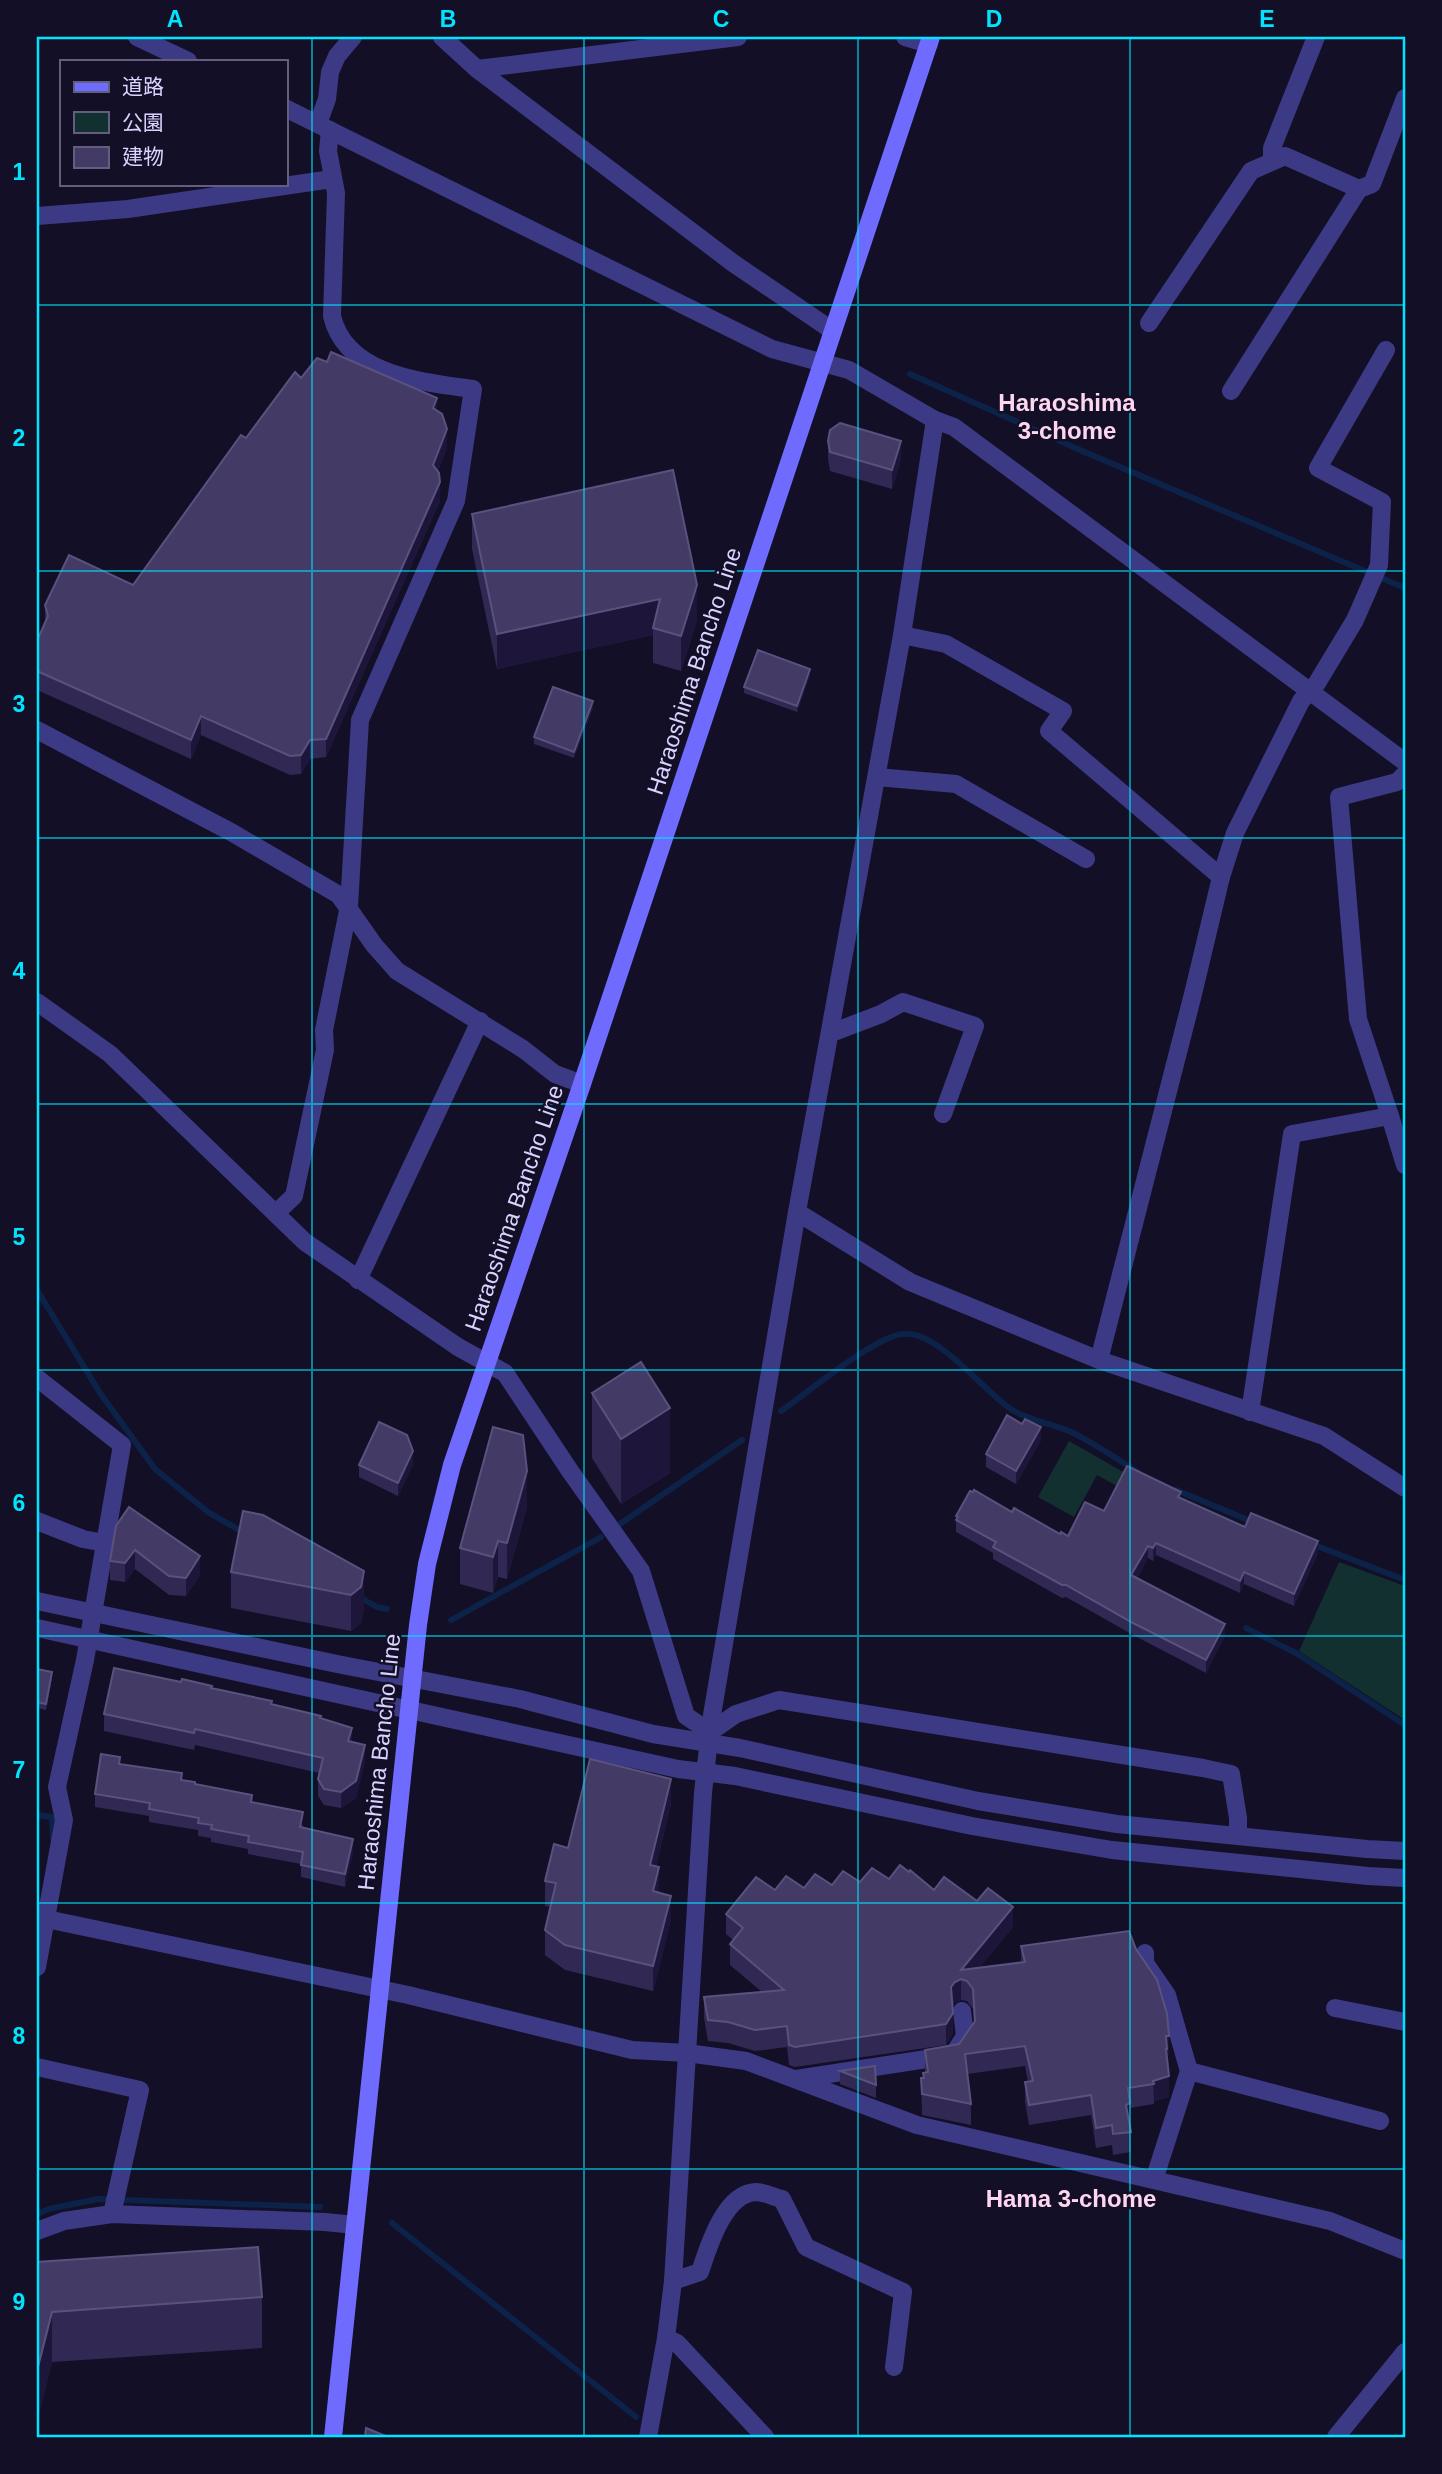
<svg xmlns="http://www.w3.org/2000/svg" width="1442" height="2474" font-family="Arial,'Noto Sans JP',sans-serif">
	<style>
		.green { fill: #12302f }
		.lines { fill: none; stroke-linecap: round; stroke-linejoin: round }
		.stream { stroke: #0c2248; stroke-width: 6 }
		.minor { stroke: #3d3a85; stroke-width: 18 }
		.tertiary { stroke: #3d3a85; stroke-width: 18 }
		.secondary { stroke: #6f6bff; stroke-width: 18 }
		.wall { fill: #312854 }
		.shaded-wall { fill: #1d163a }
		.building { fill: #433a66; stroke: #5a527e; stroke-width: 2 }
		.grid { fill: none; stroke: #00e5ff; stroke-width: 2; stroke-opacity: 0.55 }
		.labels { text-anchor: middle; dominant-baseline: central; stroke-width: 5; stroke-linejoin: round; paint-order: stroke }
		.street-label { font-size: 23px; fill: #d9d4ff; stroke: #130f26 }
		.neighbourhood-label { font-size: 24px; font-weight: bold; fill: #ffd6f0; stroke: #130f26 }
		.neatline { fill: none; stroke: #00e5ff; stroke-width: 2.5 }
		.grid-label { font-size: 23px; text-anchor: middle; font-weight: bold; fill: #00e5ff }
	</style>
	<rect width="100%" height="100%" fill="#130f26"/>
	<g class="green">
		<polygon points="1069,1441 1125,1473 1117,1486 1097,1475 1074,1517 1038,1497"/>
		<polygon points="1339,1562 1405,1586 1405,1720 1299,1651"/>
	</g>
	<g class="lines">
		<g class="stream">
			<polyline points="910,374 1080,450 1405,588"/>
			<polyline points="37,1290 100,1393 155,1469 208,1512 246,1534"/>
			<path d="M 781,1411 C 807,1393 873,1338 902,1334 C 938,1329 985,1394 1014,1411 C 1030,1420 1051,1424 1069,1431 C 1093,1442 1115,1458 1138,1472"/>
			<polyline points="1176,1490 1253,1522"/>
			<polyline points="617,1526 742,1440"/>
			<polyline points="1312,1544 1405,1580"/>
			<polyline points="359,1597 377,1607 387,1609"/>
			<polyline points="451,1620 601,1537"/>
			<polyline points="1246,1628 1296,1653 1405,1725"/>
			<polyline points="37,1815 52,1817 53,1838"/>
			<polyline points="37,2214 49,2209 98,2199 320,2207"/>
			<polyline points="392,2223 636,2417"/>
		</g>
		<g class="minor">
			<polyline points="442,37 477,69 733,263 833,331"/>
			<polyline points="905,37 929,44"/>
			<polyline points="477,69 738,37"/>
			<polyline points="318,124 327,99 330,72 337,56 353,37"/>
			<polyline points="1272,161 1272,148 1316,37"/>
			<polyline points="37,216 128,209 332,179"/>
			<polyline points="1149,323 1251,171 1285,156 1359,189"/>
			<polyline points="1231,391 1359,189 1372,184 1405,98"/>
			<polyline points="935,420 954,427 1405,762"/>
			<polyline points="902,635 946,644 1063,711 1049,731 1221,877"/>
			<polyline points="37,730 231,832 339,895 374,945 397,971 523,1049 555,1074 582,1084"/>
			<polyline points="877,777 956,784 1086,859"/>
			<polyline points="37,1002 110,1054 305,1242 458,1347 505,1373 570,1471 641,1571 686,1716 710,1732 736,1714 779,1700 1203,1768 1231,1774 1238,1818 1238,1836"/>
			<polyline points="831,1033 881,1014 903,1002 975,1026 943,1114"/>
			<polyline points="1390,1116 1358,1019 1339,797 1397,782 1405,774"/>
			<polyline points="797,1212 910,1282 1099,1360 1324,1436 1405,1488"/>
			<path d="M 276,1213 L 294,1196 L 325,1050 L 324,1030 L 349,906 L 360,720 L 456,501 L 473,389 C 424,382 346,376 332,316 L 336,193 L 328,151 L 330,130"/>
			<polyline points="358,1280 480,1021"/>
			<polyline points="1099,1360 1193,994 1221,877 1235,833 1301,701 1317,683 1355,620 1379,565 1382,502 1318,468 1386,350"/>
			<polyline points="37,1378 122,1445 85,1660 57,1787 64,1820 37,1967"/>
			<polyline points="1250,1412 1292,1134 1390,1116 1405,1165"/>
			<polyline points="37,1521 83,1539 105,1543"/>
			<polyline points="37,1917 408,1995 632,2050 687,2053 746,2061 917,2125 1330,2221 1405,2251"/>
			<polyline points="1145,1953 1145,1963 1167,1995 1189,2071 1154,2180"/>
			<polyline points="1335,2008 1405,2022"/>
			<polyline points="37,2067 140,2090 112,2214"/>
			<polyline points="1189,2071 1380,2121"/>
			<polyline points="796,2079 953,2055 965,2036 962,2011"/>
			<polyline points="37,2231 64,2221 112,2214 325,2222 355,2225"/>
			<path d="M 673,2281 L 700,2272 C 708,2248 724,2193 756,2192 C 764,2192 774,2197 782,2199 L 806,2247 L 903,2292 L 894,2367"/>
			<polyline points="666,2338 677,2343 765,2437"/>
			<polyline points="1336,2437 1405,2352"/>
		</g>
		<g class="tertiary">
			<polyline points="137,37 188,61"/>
			<polyline points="285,108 772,349 849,370 935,420 902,635 797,1212 711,1721 703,1793 673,2281 666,2338 648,2437"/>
			<polyline points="37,1601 342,1665 520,1699 653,1734 740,1748 978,1801 1117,1824 1367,1849 1405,1851"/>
			<polyline points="37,1628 678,1769 735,1776 972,1826 1112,1850 1368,1876 1405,1878"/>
		</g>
		<polyline class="secondary" points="333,2437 418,1625 427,1564 452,1465 582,1084 931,37"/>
	</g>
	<g class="wall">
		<polygon points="301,378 437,411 447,447 438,471 440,501 326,757 310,759 301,774 290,775 201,735 191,759 37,690 37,641 45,621 45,605 133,585 246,438"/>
		<polygon points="828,441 901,460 892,489 830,471 828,459"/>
		<polygon points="472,514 697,620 681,671 653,663 653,635 497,669 472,549"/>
		<polygon points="810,675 797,712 744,693 744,687"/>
		<polygon points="593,708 574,758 534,744 534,737"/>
		<polygon points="592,1393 670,1473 621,1504 592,1458"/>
		<polygon points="1041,1440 1016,1484 986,1467 986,1454"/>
		<polygon points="413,1464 398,1496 359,1477 359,1465"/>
		<polygon points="1181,1499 1245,1527 1318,1553 1294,1606 1244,1584 1240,1593 1156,1555 1153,1561 1148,1558 1137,1578 1225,1636 1206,1673 1133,1635 1066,1597 1062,1598 993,1559 993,1553 956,1532 956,1516 1012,1512 1060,1534 1068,1536 1104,1511"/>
		<polygon points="527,1507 507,1579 498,1577 493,1593 460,1584 460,1548"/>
		<polygon points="263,1515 364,1607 361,1623 351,1631 231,1608 231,1572"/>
		<polygon points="116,1526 200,1575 186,1596 169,1595 135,1569 125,1582 110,1580 110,1561"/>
		<polygon points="37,1669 52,1678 46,1710 37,1708"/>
		<polygon points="212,1688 321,1718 352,1742 365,1761 356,1798 341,1808 324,1805 318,1796 318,1779 319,1773 195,1745 194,1750 104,1731 104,1714"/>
		<polygon points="120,1764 182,1780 252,1802 303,1825 303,1828 353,1852 345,1887 301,1877 301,1864 248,1854 248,1849 211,1842 211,1838 198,1836 198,1830 149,1822 149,1816 95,1807 95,1794"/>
		<polygon points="671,1804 656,1866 659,1893 671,1920 653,1991 565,1970 545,1955 545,1930 551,1907 545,1906 545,1881 568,1848"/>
		<polygon points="909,1872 934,1890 1013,1927 979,1968 1021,1962 1021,1946 1136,1949 1157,1980 1169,2056 1167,2056 1169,2097 1154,2101 1154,2104 1130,2108 1131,2152 1113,2155 1112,2145 1096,2148 1091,2115 1029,2125 1025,2102 1025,2082 1028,2082 1025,2066 967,2074 971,2104 971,2125 922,2115 921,2078 923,2078 923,2073 925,2073 925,2050 959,2044 974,2022 973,2009 967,2001 961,2000 955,2002 953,2005 953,2033 946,2045 795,2067 789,2065 787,2047 755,2051 728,2043 708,2041 704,2018 704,1997 762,1992 730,1965 730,1944 733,1940 726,1934 726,1914 775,1890 889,1879"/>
		<polygon points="840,2071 876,2085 876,2098 840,2084"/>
		<polygon points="37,2262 262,2297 262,2348 52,2362 37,2422"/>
	</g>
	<g class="shaded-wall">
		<polygon points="437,398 437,417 433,408"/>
		<polygon points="447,429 447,447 433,484 433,465"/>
		<polygon points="901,441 901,460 892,489 892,470"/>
		<polygon points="440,482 440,501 326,757 326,739"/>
		<polygon points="697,585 697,620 681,671 681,636"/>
		<polygon points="660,599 653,628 653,635 497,669 497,634"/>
		<polygon points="810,669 810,675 797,712 797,706"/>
		<polygon points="593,701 593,708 574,758 574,752"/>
		<polygon points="201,716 201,735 191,759 191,740"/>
		<polygon points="310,740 310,759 301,774 301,755"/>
		<polygon points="670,1408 670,1473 621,1504 621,1439"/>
		<polygon points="1041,1427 1041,1440 1016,1484 1016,1471"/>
		<polygon points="413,1451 413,1464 398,1496 398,1483"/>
		<polygon points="527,1471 527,1507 507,1579 507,1543"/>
		<polygon points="498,1541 498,1577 493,1593 493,1557"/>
		<polygon points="1318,1541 1318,1553 1294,1606 1294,1594"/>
		<polygon points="1156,1543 1156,1555 1153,1561 1153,1548"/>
		<polygon points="1148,1546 1148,1558 1131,1588 1131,1575"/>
		<polygon points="135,1550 135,1569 125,1582 125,1563"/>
		<polygon points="200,1556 200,1575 186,1596 186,1578"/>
		<polygon points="364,1571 364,1607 361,1623 351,1631 351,1595"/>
		<polygon points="1244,1572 1244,1584 1240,1593 1240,1581"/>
		<polygon points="1225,1624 1225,1636 1206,1673 1206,1660"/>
		<polygon points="52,1672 52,1678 46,1710 46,1704"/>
		<polygon points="352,1728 352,1745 348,1741"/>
		<polygon points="365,1745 365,1761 356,1798 341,1808 341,1792"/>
		<polygon points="671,1779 671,1804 650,1890 650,1865"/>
		<polygon points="353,1839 353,1852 345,1887 345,1874"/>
		<polygon points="659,1867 659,1892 653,1916 653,1891"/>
		<polygon points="671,1896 671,1920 653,1991 653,1966"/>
		<polygon points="1013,1907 1013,1927 968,1982 961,1979 961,2000 955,2002 951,2007 951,1987 961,1970"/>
		<polygon points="953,2013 953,2033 946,2045 946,2024"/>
		<polygon points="1166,2036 1169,2036 1169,2056 1167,2056"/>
		<polygon points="1169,2076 1169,2097 1154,2101 1153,2081"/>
		<polygon points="1130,2103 1130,2123 1126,2105"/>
		<polygon points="52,2312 52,2362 37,2422 37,2371"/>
	</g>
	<g class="building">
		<polygon points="331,352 437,398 433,408 442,414 447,429 433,465 439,473 440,482 326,739 310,740 301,755 290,756 201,716 191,740 37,671 37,641 48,616 45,605 69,555 133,585 241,435 246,438 295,372 301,378 317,358 327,362"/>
		<polygon points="840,423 901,441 892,470 830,452 828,441 830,430"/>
		<polygon points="673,470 697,585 681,636 653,628 660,599 497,634 472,514"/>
		<polygon points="758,650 810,669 797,706 744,687"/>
		<polygon points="553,687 593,701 574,752 534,737"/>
		<polygon points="641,1362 670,1408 621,1439 592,1393"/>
		<polygon points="1007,1415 1022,1424 1025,1419 1041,1427 1016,1471 986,1454"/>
		<polygon points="379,1422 407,1435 413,1451 398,1483 359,1465"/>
		<polygon points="493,1427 523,1435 527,1471 507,1543 498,1541 493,1557 460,1548"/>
		<polygon points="1127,1466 1181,1492 1178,1497 1245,1527 1251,1513 1318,1541 1294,1594 1244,1572 1240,1581 1156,1543 1153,1548 1148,1546 1131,1575 1225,1624 1206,1660 1133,1623 1066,1585 1062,1585 993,1547 996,1542 956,1520 958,1517 956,1516 970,1491 973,1492 974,1490 1012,1512 1014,1508 1060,1534 1061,1532 1068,1536 1085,1502 1104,1511"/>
		<polygon points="129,1507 200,1556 186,1578 169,1576 135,1550 125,1563 110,1561 116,1526"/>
		<polygon points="243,1511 263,1515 364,1571 361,1587 351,1595 231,1572"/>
		<polygon points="114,1668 181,1682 182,1679 212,1686 211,1688 272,1701 271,1704 321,1716 320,1718 352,1728 348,1741 365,1745 356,1781 341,1792 324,1789 318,1779 323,1758 195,1729 194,1733 104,1714"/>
		<polygon points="37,1669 52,1672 46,1704 37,1702"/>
		<polygon points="101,1754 120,1757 119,1764 182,1773 181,1780 195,1782 195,1784 252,1795 251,1802 303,1812 300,1827 353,1839 345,1874 301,1865 303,1852 248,1842 249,1836 211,1829 212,1825 198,1823 199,1818 149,1809 150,1803 95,1794"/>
		<polygon points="590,1759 671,1779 650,1865 659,1867 653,1891 671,1896 653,1966 565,1945 545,1930 556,1883 545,1881 554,1844 568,1848"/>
		<polygon points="900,1865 909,1872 910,1870 934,1890 944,1877 977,1901 988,1888 1013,1907 961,1970 1025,1962 1021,1946 1129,1931 1136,1949 1157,1980 1167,2014 1169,2036 1166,2036 1167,2049 1166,2049 1169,2076 1153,2081 1154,2084 1128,2088 1130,2103 1126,2105 1131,2132 1113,2134 1112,2125 1096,2128 1091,2095 1029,2105 1025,2082 1033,2081 1025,2046 965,2054 971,2104 922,2094 921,2078 924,2078 923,2073 928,2072 925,2050 959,2044 975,2021 973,1989 967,1981 961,1979 955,1982 951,1987 953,2013 946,2024 795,2047 789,2045 787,2026 755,2030 728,2022 708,2020 704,1997 784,1990 730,1944 743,1928 726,1914 756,1877 775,1890 786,1876 804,1888 815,1874 832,1885 843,1871 860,1882 872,1868 889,1879"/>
		<polygon points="875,2066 876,2085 840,2071"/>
		<polygon points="258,2247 262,2297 52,2312 37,2371 37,2262"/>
		<polygon points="366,2428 388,2437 365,2437"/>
	</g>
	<path class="grid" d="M 312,37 L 312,2437M 584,37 L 584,2437M 858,37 L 858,2437M 1130,37 L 1130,2437M 37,305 L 1405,305M 37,571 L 1405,571M 37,838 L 1405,838M 37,1104 L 1405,1104M 37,1370 L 1405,1370M 37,1636 L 1405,1636M 37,1903 L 1405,1903M 37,2169 L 1405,2169"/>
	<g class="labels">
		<g class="street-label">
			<text transform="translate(694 671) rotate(-72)">Haraoshima Bancho Line</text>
			<text transform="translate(514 1208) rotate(-71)">Haraoshima Bancho Line</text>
			<text transform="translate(379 1762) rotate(-84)">Haraoshima Bancho Line</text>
		</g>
		<g class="neighbourhood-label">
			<text x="1067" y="402">Haraoshima<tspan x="1067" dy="28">3-chome</tspan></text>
			<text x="1071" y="2198">Hama 3-chome</text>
		</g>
	</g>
	<rect width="1442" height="2474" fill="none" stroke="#130f26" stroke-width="77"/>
	<rect x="60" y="60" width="228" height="126" fill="#130f26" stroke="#625e7d" stroke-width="2"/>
	<rect x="74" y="82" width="35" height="10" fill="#6f6bff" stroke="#625e7d" stroke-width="2"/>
	<text x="122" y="94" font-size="21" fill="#d9d4ff">道路</text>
	<rect x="74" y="112" width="35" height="21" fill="#12302f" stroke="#625e7d" stroke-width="2"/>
	<text x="122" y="130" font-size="21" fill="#d9d4ff">公園</text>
	<rect x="74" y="147" width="35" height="21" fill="#433a66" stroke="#625e7d" stroke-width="2"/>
	<text x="122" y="164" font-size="21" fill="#d9d4ff">建物</text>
	<rect x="38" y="38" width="1366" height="2398" class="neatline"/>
	<g class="grid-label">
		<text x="175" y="27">A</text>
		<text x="448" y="27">B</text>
		<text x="721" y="27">C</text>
		<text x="994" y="27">D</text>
		<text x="1267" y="27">E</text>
		<text x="19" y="180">1</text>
		<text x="19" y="446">2</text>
		<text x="19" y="712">3</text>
		<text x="19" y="979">4</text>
		<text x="19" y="1245">5</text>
		<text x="19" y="1511">6</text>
		<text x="19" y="1778">7</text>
		<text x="19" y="2044">8</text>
		<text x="19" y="2310">9</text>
	</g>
</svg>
